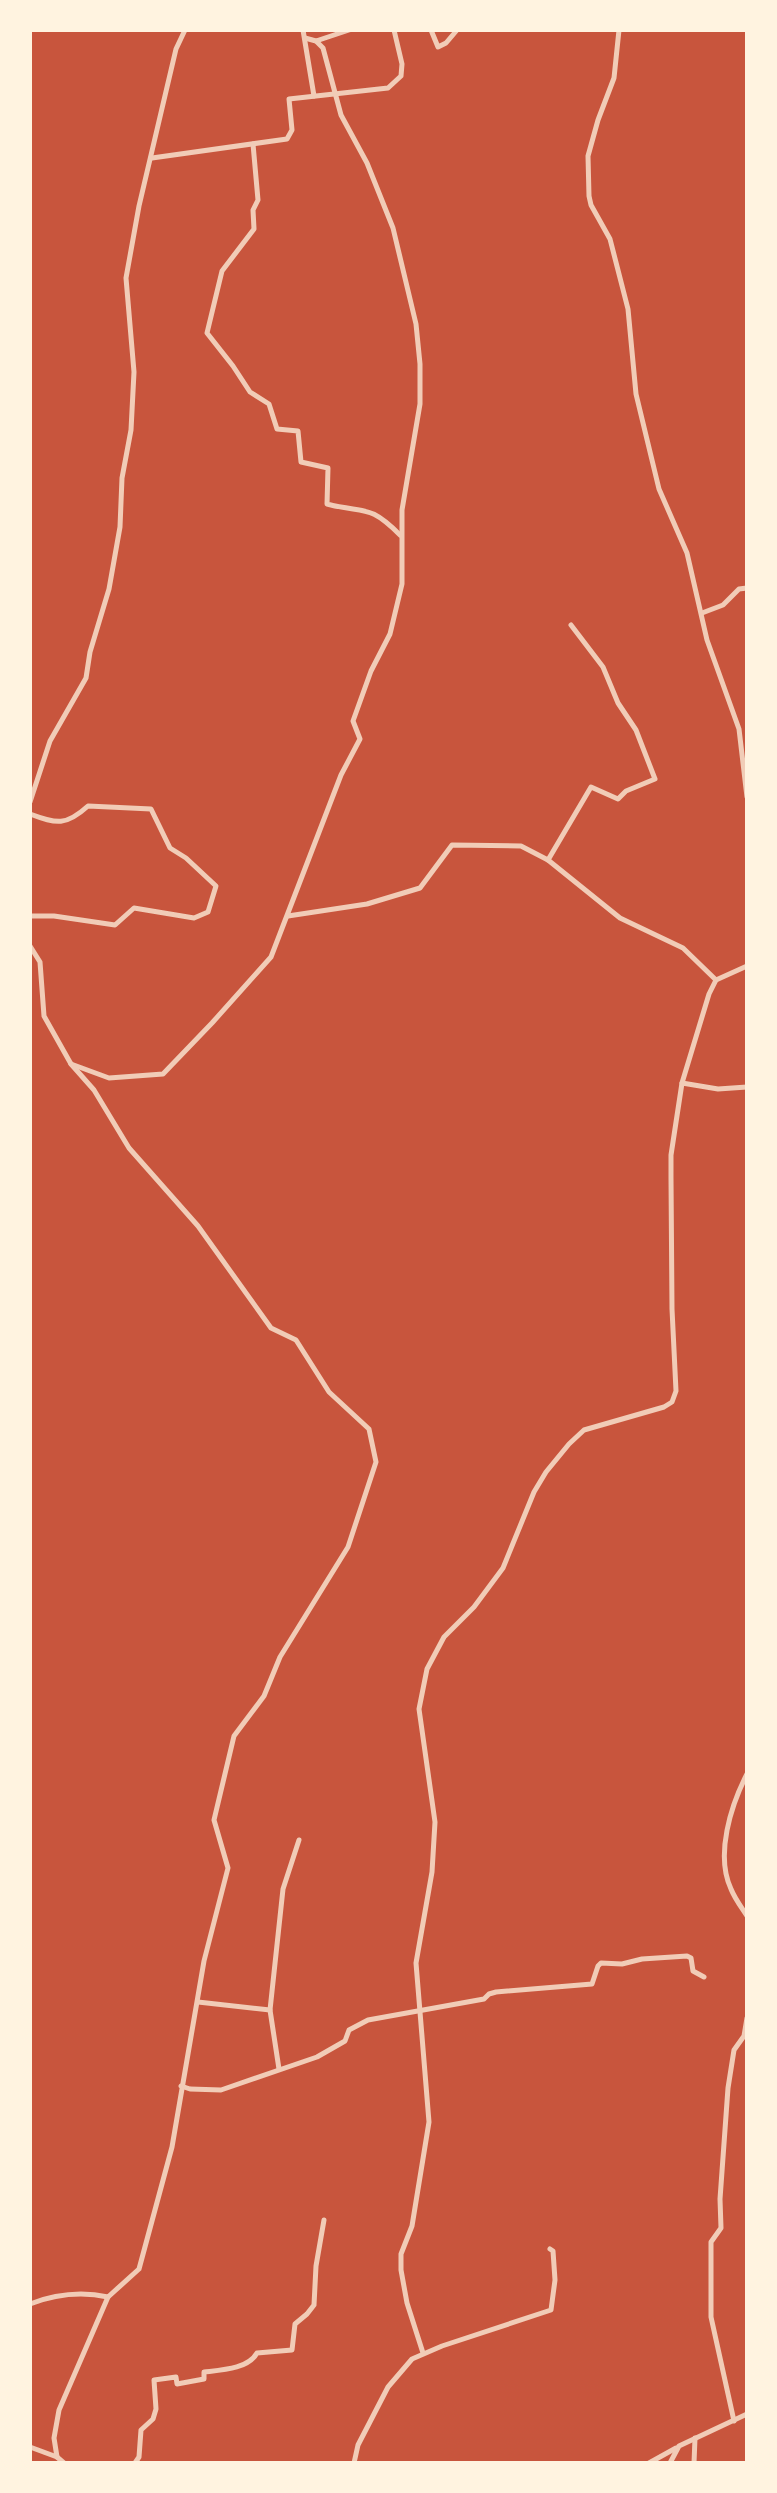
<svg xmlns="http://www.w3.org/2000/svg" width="777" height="2493" font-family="Signika,sans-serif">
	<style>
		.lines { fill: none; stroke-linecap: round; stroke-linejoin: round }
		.minor { stroke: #f1ccb7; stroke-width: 5 }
	</style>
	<rect width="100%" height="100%" fill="#c8553d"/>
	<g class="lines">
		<g class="minor">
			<polyline points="303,30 314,96"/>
			<polyline points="431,30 438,47 446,43 457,30"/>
			<polyline points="619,30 614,78 598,120 588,156 589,196 591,205 610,239 628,309 636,394 659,489 687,553 707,640 739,729 747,797"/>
			<polyline points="316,41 349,30"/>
			<path d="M 253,144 L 258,200 L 253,210 L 254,229 L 222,271 L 207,333 L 233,366 L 250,392 L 269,404 L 277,429 L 298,431 L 301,462 L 328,468 L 327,504 C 365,514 368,503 400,535"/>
			<polyline points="152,158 287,139 292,130 289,99 388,88 401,76 402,64 394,30"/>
			<polyline points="702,613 723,605 739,589 747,588"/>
			<polyline points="30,802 50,741 86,678 90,652 109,589 120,527 122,478 131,430 134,372 126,278 139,206 176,49 185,30"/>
			<path d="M 30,814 C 57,824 66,826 88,806 L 151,809 L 170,848 L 186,858 L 216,886 L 208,912 L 194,918 L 134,908 L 115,925 L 54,916 L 30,916"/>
			<polyline points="548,860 591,787 618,799 626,791 655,779 636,730 618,703 603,667 571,625"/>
			<polyline points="288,916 367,904 420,888 452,845 521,846 548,860 620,918 683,948 716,980"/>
			<polyline points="30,946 40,962 44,1016 71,1064 109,1078 163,1074 212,1023 271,957 341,775 360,739 353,721 371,671 390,634 402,584 402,510 420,404 420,364 416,324 393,228 367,163 341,115 323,48 316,41 305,38"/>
			<polyline points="682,1083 718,1089 747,1087"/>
			<path d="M 747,1774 C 731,1805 715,1855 731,1889 C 735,1899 742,1908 747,1916"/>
			<polyline points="198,2002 270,2010"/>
			<polyline points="279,2069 270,2010 283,1889 299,1840"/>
			<polyline points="181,2086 190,2089 221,2090 317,2057 345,2041 349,2030 368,2020 484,1999 489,1994 496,1992 592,1984 598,1966 601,1963 622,1964 642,1959 687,1956 691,1958 693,1971 704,1977"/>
			<path d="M 30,2304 C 56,2294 80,2291 108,2297 L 139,2269 L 172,2147 L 204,1961 L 228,1868 L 214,1820 L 234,1736 L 264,1696 L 280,1657 L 348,1547 L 376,1462 L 369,1429 L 329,1392 L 296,1340 L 271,1328 L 198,1226 L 129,1148 L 94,1090 L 71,1064"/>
			<polyline points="423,2353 407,2303 401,2270 401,2254 412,2226 429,2122 416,1963 432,1872 435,1822 419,1709 427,1669 444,1637 474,1607 503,1568 534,1492 546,1472 569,1444 584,1430 664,1407 672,1402 676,1391 672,1309 671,1178 671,1155 682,1083 709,994 716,980 747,966"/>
			<polyline points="734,2421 711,2317 711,2242 721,2228 720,2199 728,2088 734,2050 744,2036 747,2018"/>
			<polyline points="30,2447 57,2457 64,2463"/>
			<polyline points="57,2457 54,2438 59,2410 108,2297"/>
			<path d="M 135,2463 L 139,2457 L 141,2430 L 153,2419 L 156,2409 L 154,2380 L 176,2377 L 177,2384 L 204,2379 L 204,2372 C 222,2370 248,2369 257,2353 L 292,2350 L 295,2324 L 307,2314 L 314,2305 L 316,2266 L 324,2220"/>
			<polyline points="354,2463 358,2445 388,2387 412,2359 442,2346 551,2310 555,2280 553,2251 550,2249"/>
			<polyline points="649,2463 676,2448"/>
			<polyline points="670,2463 679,2446 747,2414"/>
			<polyline points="694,2463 695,2438"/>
		</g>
	</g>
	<rect width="777" height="2493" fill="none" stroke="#fff3e0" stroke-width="64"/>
</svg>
